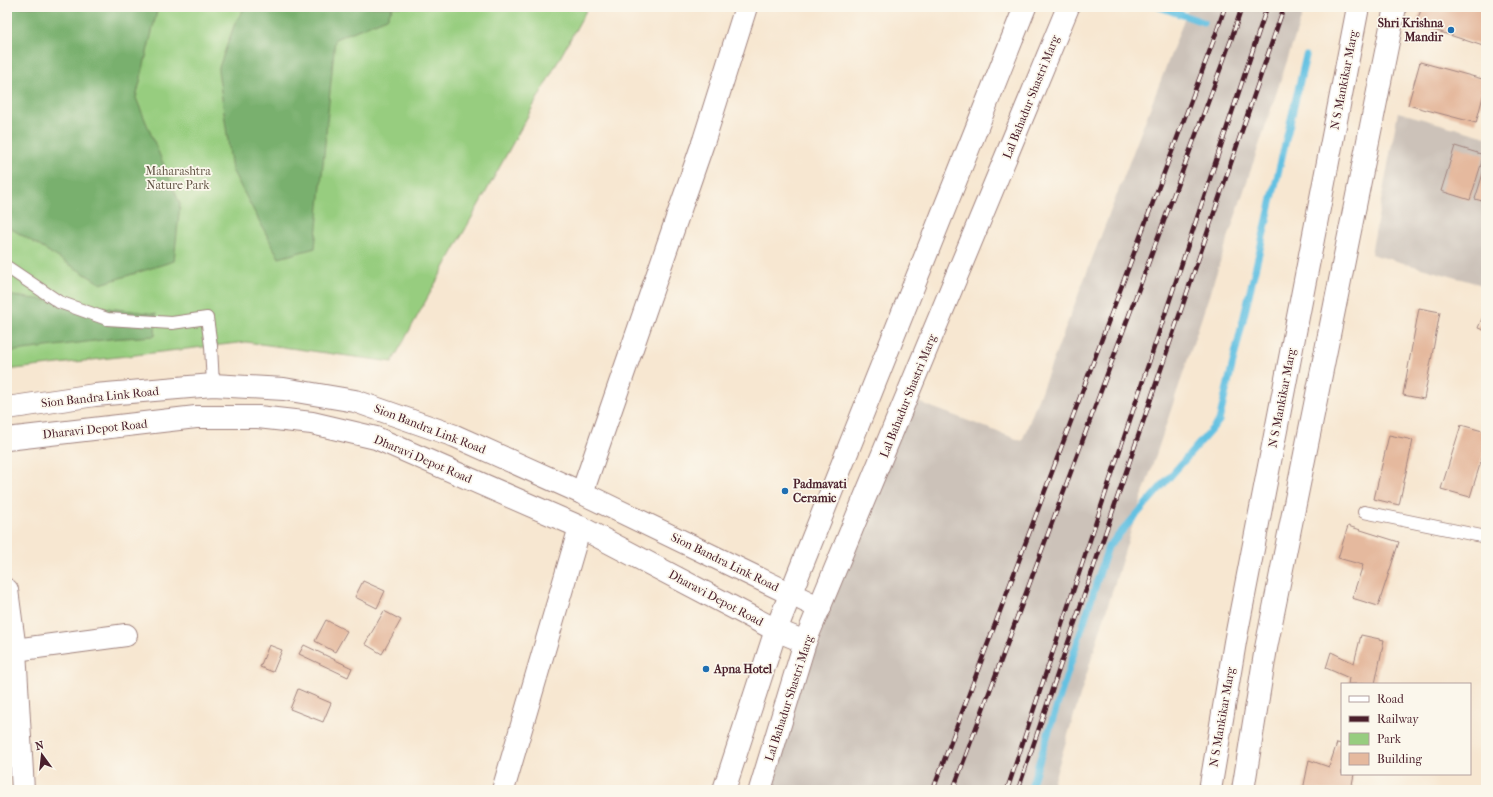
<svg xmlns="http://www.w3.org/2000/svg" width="1493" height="797" font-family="'IM FELL French Canon',serif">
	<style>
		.industrial { fill: #ccc2b9 }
		.green { fill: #97cd7f; stroke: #707655 }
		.forest { fill: #79b06e; stroke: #62684c }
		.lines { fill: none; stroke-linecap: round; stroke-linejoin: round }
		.stream { stroke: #64c1e2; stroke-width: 7 }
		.building { fill: #e5b99e }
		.service-casing { stroke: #a0837e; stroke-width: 14 }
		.minor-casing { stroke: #a0837e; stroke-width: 24 }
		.secondary-casing { stroke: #a0837e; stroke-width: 24 }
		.primary-casing { stroke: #a0837e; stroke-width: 24 }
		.service { stroke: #fff; stroke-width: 12 }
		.minor { stroke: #fff; stroke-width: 22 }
		.secondary { stroke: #fff; stroke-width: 22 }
		.primary { stroke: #fff; stroke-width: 22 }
		.rail-casing { stroke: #4a1f2b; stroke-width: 4.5 }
		.rail { stroke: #fbf7ec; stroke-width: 3; stroke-dasharray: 9; stroke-linecap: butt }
		.poi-dot { fill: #1f6fb2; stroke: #fbf7ec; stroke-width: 1.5 }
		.labels { text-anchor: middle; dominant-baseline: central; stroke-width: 3.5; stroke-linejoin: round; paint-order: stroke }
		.poi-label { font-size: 12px; font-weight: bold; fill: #4a1f2b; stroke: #fbf7ec; text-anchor: start }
		.street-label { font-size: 12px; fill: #4a1f2b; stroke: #fbf7ec }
		.park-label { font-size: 12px; fill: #615344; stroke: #fbf7ec }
	</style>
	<rect width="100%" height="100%" fill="#fbf7ec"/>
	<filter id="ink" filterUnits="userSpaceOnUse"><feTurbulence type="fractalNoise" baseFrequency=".025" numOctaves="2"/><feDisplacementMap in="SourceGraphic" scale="8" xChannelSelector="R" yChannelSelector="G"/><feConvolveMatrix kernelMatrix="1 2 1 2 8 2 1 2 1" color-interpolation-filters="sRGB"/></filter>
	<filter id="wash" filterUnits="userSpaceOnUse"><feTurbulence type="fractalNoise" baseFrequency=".012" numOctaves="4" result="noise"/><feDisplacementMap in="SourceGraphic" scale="16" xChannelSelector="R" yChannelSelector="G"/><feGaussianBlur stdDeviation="0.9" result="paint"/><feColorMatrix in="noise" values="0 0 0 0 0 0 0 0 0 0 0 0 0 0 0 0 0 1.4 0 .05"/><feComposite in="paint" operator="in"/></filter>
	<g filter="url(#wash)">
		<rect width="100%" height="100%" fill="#f7e7d1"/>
		<g class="industrial">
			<polygon points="1189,7 1305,7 1133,524 1051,790 767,790 813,641 910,399 1022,441"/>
			<polygon points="1398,112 1486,137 1486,286 1371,254"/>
		</g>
		<polygon class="green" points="7,7 588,7 392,362 246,342 7,370"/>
		<g class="forest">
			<polygon points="7,7 158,7 136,98 180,204 174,261 101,284 7,226"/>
			<polygon points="245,7 393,7 387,18 335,39 315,248 279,258 232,170 218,70 235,23"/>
			<polygon points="7,292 13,296 156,314 155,336 110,339 7,352"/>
		</g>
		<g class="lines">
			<g class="stream">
				<polyline points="1159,7 1203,22"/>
				<polyline points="1030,790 1108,547 1219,421 1306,56"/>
			</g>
		</g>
		<g id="blocks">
			<g class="building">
				<polygon points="1422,7 1486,7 1486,47 1416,24"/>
				<polygon points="1420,62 1486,80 1486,85 1476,123 1408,105"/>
				<polygon points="1455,146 1484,155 1470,200 1441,191"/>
				<polygon points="1486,164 1486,202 1475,199"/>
				<polygon points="1419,308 1440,312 1424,399 1403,395"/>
				<polygon points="1486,309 1486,331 1478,328"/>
				<polygon points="1461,425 1486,432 1486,445 1470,497 1441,489"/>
				<polygon points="1389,435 1413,440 1399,505 1374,499"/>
				<polygon points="1348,526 1399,542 1378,606 1352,598 1363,565 1338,558"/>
				<polygon points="363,581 385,591 377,608 355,597"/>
				<polygon points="384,611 401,620 382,654 365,644"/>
				<polygon points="326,620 347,631 335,652 315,641"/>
				<polygon points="1361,635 1384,640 1375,684 1348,684 1349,678 1326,668 1331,652 1354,663"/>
				<polygon points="269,645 282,650 273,672 260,667"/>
				<polygon points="304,645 352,668 348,677 299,654"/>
				<polygon points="298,689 331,703 323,722 290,709"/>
				<polygon points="1337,743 1342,744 1342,774 1354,774 1351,790 1303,790 1309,760 1329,767"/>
			</g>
		</g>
	</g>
	<g filter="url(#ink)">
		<use href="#blocks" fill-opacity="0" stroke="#a0837e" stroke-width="1"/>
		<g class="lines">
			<defs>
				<g id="service">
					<polyline points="7,267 59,302 107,319 172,323 207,318 211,346 213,385"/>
					<polyline points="1364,512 1486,537"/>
				</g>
				<g id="minor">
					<polyline points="582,493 704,140 746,7"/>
					<polyline points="7,590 15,650 23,790"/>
					<polyline points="15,650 126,635"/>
					<polyline points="503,790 580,527"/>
				</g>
				<g id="secondary">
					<polyline points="1210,790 1235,642 1358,7"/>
					<polyline points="1243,790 1266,648 1395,7"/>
				</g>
				<g id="primary">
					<polyline points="7,408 95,395 213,385 284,389 355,401 455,436 582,493 820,608"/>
					<polyline points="7,439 196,417 258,417 312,423 376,438 580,527 776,630 805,642"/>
					<polyline points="724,790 776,630 1025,7"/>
					<polyline points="760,790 805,642 1068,7"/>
				</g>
			</defs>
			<use href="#service" class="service-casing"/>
			<use href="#minor" class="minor-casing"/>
			<use href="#secondary" class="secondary-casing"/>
			<use href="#primary" class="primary-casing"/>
			<use href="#service" class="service"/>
			<use href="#minor" class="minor"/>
			<use href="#secondary" class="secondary"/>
			<use href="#primary" class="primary"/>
			<defs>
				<g id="rail">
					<polyline points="933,790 1213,42 1225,7"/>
					<polyline points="953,790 1231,40 1242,7"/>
					<polyline points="1007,790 1267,7"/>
					<polyline points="1018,790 1284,7"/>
				</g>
			</defs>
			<use href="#rail" class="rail-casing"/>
			<use href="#rail" class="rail"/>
		</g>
	</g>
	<g class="poi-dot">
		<circle cx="1451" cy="30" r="4"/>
		<circle cx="785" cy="491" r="4"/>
		<circle cx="706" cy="669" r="4"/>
	</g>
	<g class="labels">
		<g class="poi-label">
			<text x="1443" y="23" text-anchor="end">Shri Krishna<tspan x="1443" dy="14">Mandir</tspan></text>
			<text x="793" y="484">Padmavati<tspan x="793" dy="14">Ceramic</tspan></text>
			<text x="714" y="669">Apna Hotel</text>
		</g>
		<g class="street-label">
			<text transform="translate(1344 80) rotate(-79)">N S Mankikar Marg</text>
			<text transform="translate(1031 97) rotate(-68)">Lal Bahadur Shastri Marg</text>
			<text transform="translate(908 396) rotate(-68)">Lal Bahadur Shastri Marg</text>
			<text transform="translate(100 397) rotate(-6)">Sion Bandra Link Road</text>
			<text transform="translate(1282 398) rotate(-79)">N S Mankikar Marg</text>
			<text transform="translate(95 429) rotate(-6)">Dharavi Depot Road</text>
			<text transform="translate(430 429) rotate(21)">Sion Bandra Link Road</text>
			<text transform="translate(423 459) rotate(23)">Dharavi Depot Road</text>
			<text transform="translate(725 562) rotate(26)">Sion Bandra Link Road</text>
			<text transform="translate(716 598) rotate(28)">Dharavi Depot Road</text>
			<text transform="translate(789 698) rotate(-72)">Lal Bahadur Shastri Marg</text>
			<text transform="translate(1222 717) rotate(-80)">N S Mankikar Marg</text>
		</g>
		<g class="park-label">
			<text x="178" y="171">Maharashtra<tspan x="178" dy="14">Nature Park</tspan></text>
		</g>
	</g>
	<rect width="1493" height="797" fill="none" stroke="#fbf7ec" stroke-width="24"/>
	<rect x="1341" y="683" width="130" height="92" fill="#fbf7ec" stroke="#b4a19f"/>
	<rect x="1349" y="696" width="20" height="6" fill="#ffffff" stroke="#b4a19f"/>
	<text x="1377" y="703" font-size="12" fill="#4a1f2b">Road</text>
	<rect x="1349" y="716" width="20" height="6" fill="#4a1f2b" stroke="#b4a19f"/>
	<text x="1377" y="723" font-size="12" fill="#4a1f2b">Railway</text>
	<rect x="1349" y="733" width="20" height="12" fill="#97cd7f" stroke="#b4a19f"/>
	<text x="1377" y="743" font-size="12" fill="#4a1f2b">Park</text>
	<rect x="1349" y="753" width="20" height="12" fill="#e5b99e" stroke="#b4a19f"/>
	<text x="1377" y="763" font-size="12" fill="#4a1f2b">Building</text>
	<g transform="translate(42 755) rotate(345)" stroke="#fbf7ec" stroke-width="3" paint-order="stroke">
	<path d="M0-3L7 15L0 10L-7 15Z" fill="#4a1f2b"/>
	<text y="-6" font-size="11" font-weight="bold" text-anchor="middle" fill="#4a1f2b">N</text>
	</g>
</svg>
